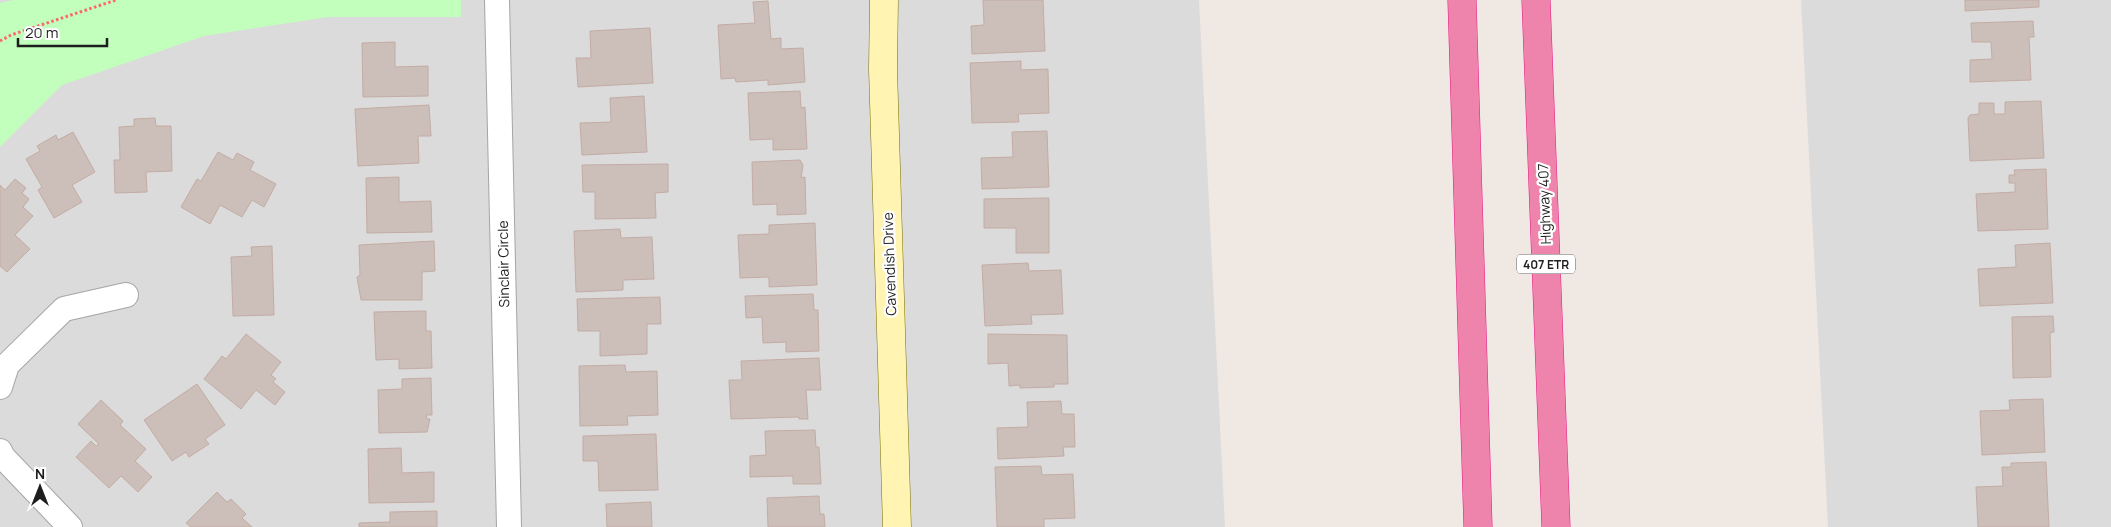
<svg xmlns="http://www.w3.org/2000/svg" width="2111" height="527" font-family="Manrope,sans-serif">
	<style>
		.residential { fill: #dcdbdb }
		.park { fill: #c2febc }
		.building { fill: #ccbeb9; stroke: #c3aca4 }
		.lines { fill: none; stroke-linecap: round; stroke-linejoin: round }
		.street-casing { stroke: #a5a5a5; stroke-width: 26 }
		.secondary-casing { stroke: #797000; stroke-width: 29 }
		.highway-casing { stroke: #e81584; stroke-width: 29 }
		.path { stroke: #ff6471; stroke-width: 3; stroke-dasharray: 2.5 2.5; stroke-linecap: butt }
		.street { stroke: #fff; stroke-width: 24 }
		.secondary { stroke: #fff4b2; stroke-width: 28 }
		.highway { stroke: #ee84ab; stroke-width: 28 }
		.labels { text-anchor: middle; dominant-baseline: central; stroke-width: 4.5; stroke-linejoin: round; paint-order: stroke }
		.shield { fill: #fff; stroke: #626262; stroke-width: 1 }
		.shield-label { font-size: 12px; font-weight: bold; fill: #1e1e1e }
		.street-label { font-size: 14px; fill: #1e1e1e; stroke: #fff }
	</style>
	<rect width="100%" height="100%" fill="#f0e9e3"/>
	<g class="residential">
		<polygon points="0,0 1199,0 1225,527 0,527"/>
		<polygon points="1801,0 2111,0 2111,527 1828,527"/>
	</g>
	<polygon class="park" points="14,0 461,0 461,17 328,17 204,36 62,85 0,147 0,3"/>
	<g class="building">
		<polygon points="983,0 1043,0 1045,51 972,54 971,26 984,25"/>
		<polygon points="1965,0 2039,0 2039,7 1965,11"/>
		<polygon points="768,1 771,39 781,38 781,49 803,48 805,82 768,85 768,80 736,82 735,78 721,79 718,25 755,23 753,2"/>
		<polygon points="2033,21 2034,37 2029,37 2031,80 1970,82 1970,60 1992,59 1991,42 1972,42 1971,23"/>
		<polygon points="650,28 653,83 578,87 576,58 591,58 590,31"/>
		<polygon points="395,42 395,67 428,66 428,96 363,97 362,43"/>
		<polygon points="1021,61 1021,70 1048,69 1049,113 1018,114 1019,122 972,123 970,63"/>
		<polygon points="800,91 801,108 805,107 807,149 773,150 773,139 750,140 748,93"/>
		<polygon points="644,96 647,152 582,155 580,123 611,122 610,98"/>
		<polygon points="2041,101 2044,158 1970,161 1968,118 1970,115 1979,114 1979,103 1994,103 1994,114 2005,114 2005,102"/>
		<polygon points="429,105 431,136 418,136 419,163 358,166 355,109"/>
		<polygon points="155,118 156,126 171,126 172,171 146,172 147,192 115,193 114,160 120,160 119,127 134,126 134,119"/>
		<polygon points="1047,131 1049,187 982,189 981,158 1013,157 1012,132"/>
		<polygon points="73,132 95,172 72,185 82,202 54,218 38,190 42,187 26,159 40,151 37,146 56,135 58,140"/>
		<polygon points="218,152 233,160 237,153 254,162 250,170 276,184 264,207 252,200 242,217 220,205 210,224 181,207 197,179 201,181"/>
		<polygon points="800,160 803,165 801,178 805,177 806,214 777,215 777,204 753,205 752,162"/>
		<polygon points="668,164 668,192 655,193 656,218 595,219 595,192 583,192 582,165"/>
		<polygon points="2046,169 2048,229 1978,231 1976,194 2015,192 2015,183 2009,183 2009,175 2015,175 2014,170"/>
		<polygon points="399,177 399,202 431,201 432,232 367,233 366,178"/>
		<polygon points="15,179 26,188 22,193 29,199 23,207 33,216 15,235 30,249 7,272 0,266 0,185 5,190"/>
		<polygon points="1049,198 1049,253 1016,253 1016,228 984,228 984,199"/>
		<polygon points="815,223 817,285 769,287 769,277 740,278 738,235 769,234 769,225"/>
		<polygon points="620,229 621,238 652,237 654,279 623,280 623,290 576,292 574,231"/>
		<polygon points="434,241 435,271 422,272 422,300 361,300 357,277 360,275 359,245"/>
		<polygon points="2050,243 2053,303 1980,306 1978,269 2016,267 2015,245"/>
		<polygon points="272,246 274,315 233,316 231,257 252,256 251,247"/>
		<polygon points="1028,263 1029,271 1061,270 1063,314 1031,315 1032,324 985,326 982,265"/>
		<polygon points="813,294 814,310 818,310 819,351 786,352 786,342 763,343 762,317 746,318 745,296"/>
		<polygon points="660,297 661,324 647,324 647,354 600,356 600,331 578,331 577,299"/>
		<polygon points="426,311 426,331 431,331 432,368 399,369 399,359 376,360 374,312"/>
		<polygon points="2053,316 2054,332 2050,333 2051,377 2013,378 2012,317"/>
		<polygon points="246,334 281,362 271,375 276,379 273,382 285,392 275,405 256,390 241,409 204,379 222,356 226,359"/>
		<polygon points="988,334 1067,335 1068,384 1054,384 1054,387 1020,388 1020,385 1009,386 1008,363 988,364"/>
		<polygon points="819,358 821,390 806,390 808,419 799,419 799,417 731,419 729,380 742,380 741,361"/>
		<polygon points="625,365 626,372 657,371 658,415 627,416 628,425 580,426 579,366"/>
		<polygon points="431,378 432,415 426,415 427,419 430,419 427,432 379,433 378,390 402,389 402,379"/>
		<polygon points="197,384 225,425 205,439 209,444 189,457 186,452 172,461 144,420"/>
		<polygon points="2043,399 2045,452 1982,455 1980,411 2010,410 2009,400"/>
		<polygon points="101,400 123,421 120,425 146,449 135,461 152,477 138,492 121,476 109,488 76,457 91,441 96,446 99,444 78,424"/>
		<polygon points="1061,401 1062,414 1074,414 1075,447 1063,447 1064,456 998,459 997,428 1028,427 1027,402"/>
		<polygon points="815,430 816,447 819,447 821,484 793,484 793,476 750,477 750,456 766,455 765,431"/>
		<polygon points="656,434 658,490 599,491 598,461 583,461 583,436"/>
		<polygon points="401,448 402,473 434,472 434,502 369,503 368,449"/>
		<polygon points="2046,462 2049,527 1978,527 1976,487 2003,486 2002,467 2011,467 2011,463"/>
		<polygon points="1041,466 1042,475 1073,474 1075,518 1044,519 1044,527 997,527 995,467"/>
		<polygon points="217,492 227,502 231,499 246,514 242,518 252,527 191,527 186,523"/>
		<polygon points="819,496 820,514 824,514 825,527 768,527 767,498"/>
		<polygon points="651,502 652,527 607,527 606,504"/>
		<polygon points="437,511 437,527 359,527 359,523 390,522 390,512"/>
	</g>
	<g class="lines">
		<defs>
			<g id="street">
				<polyline points="497,0 509,527"/>
				<polyline points="0,387 7,365 64,309 126,295"/>
				<polyline points="0,451 3,457 70,527"/>
			</g>
			<polyline id="secondary" points="884,0 883,69 897,527"/>
			<g id="highway">
				<polyline points="1462,0 1478,527"/>
				<polyline points="1536,0 1556,527"/>
			</g>
		</defs>
		<use href="#street" class="street-casing"/>
		<use href="#secondary" class="secondary-casing"/>
		<use href="#highway" class="highway-casing"/>
		<polyline class="path" points="0,41 11,35 116,0"/>
		<use href="#street" class="street"/>
		<use href="#secondary" class="secondary"/>
		<use href="#highway" class="highway"/>
	</g>
	<g class="labels">
		<rect class="shield" x="1517" y="254.5" width="58" height="19" rx="4"/>
		<g class="shield-label">
			<text x="1546" y="264">407 ETR</text>
		</g>
		<g class="street-label">
			<text transform="translate(1544 204) rotate(-92)">Highway 407</text>
			<text transform="translate(503 264) rotate(-91)">Sinclair Circle</text>
			<text transform="translate(889 264) rotate(-92)">Cavendish Drive</text>
		</g>
	</g>
	<g transform="translate(40 487)" stroke="#ffffff" stroke-width="4" paint-order="stroke">
	<path d="M0-4L9 19L0 12L-9 19Z" fill="#1e1e1e"/>
	<text y="-8" font-size="14" font-weight="bold" text-anchor="middle" fill="#1e1e1e">N</text>
	</g>
	<path d="M18 38v8h89v-8" fill="none" stroke="#1e1e1e" stroke-width="2.5"/>
	<text x="25" y="38" font-size="15" fill="#1e1e1e" stroke="#ffffff" stroke-width="4" paint-order="stroke">20 m</text>
</svg>
